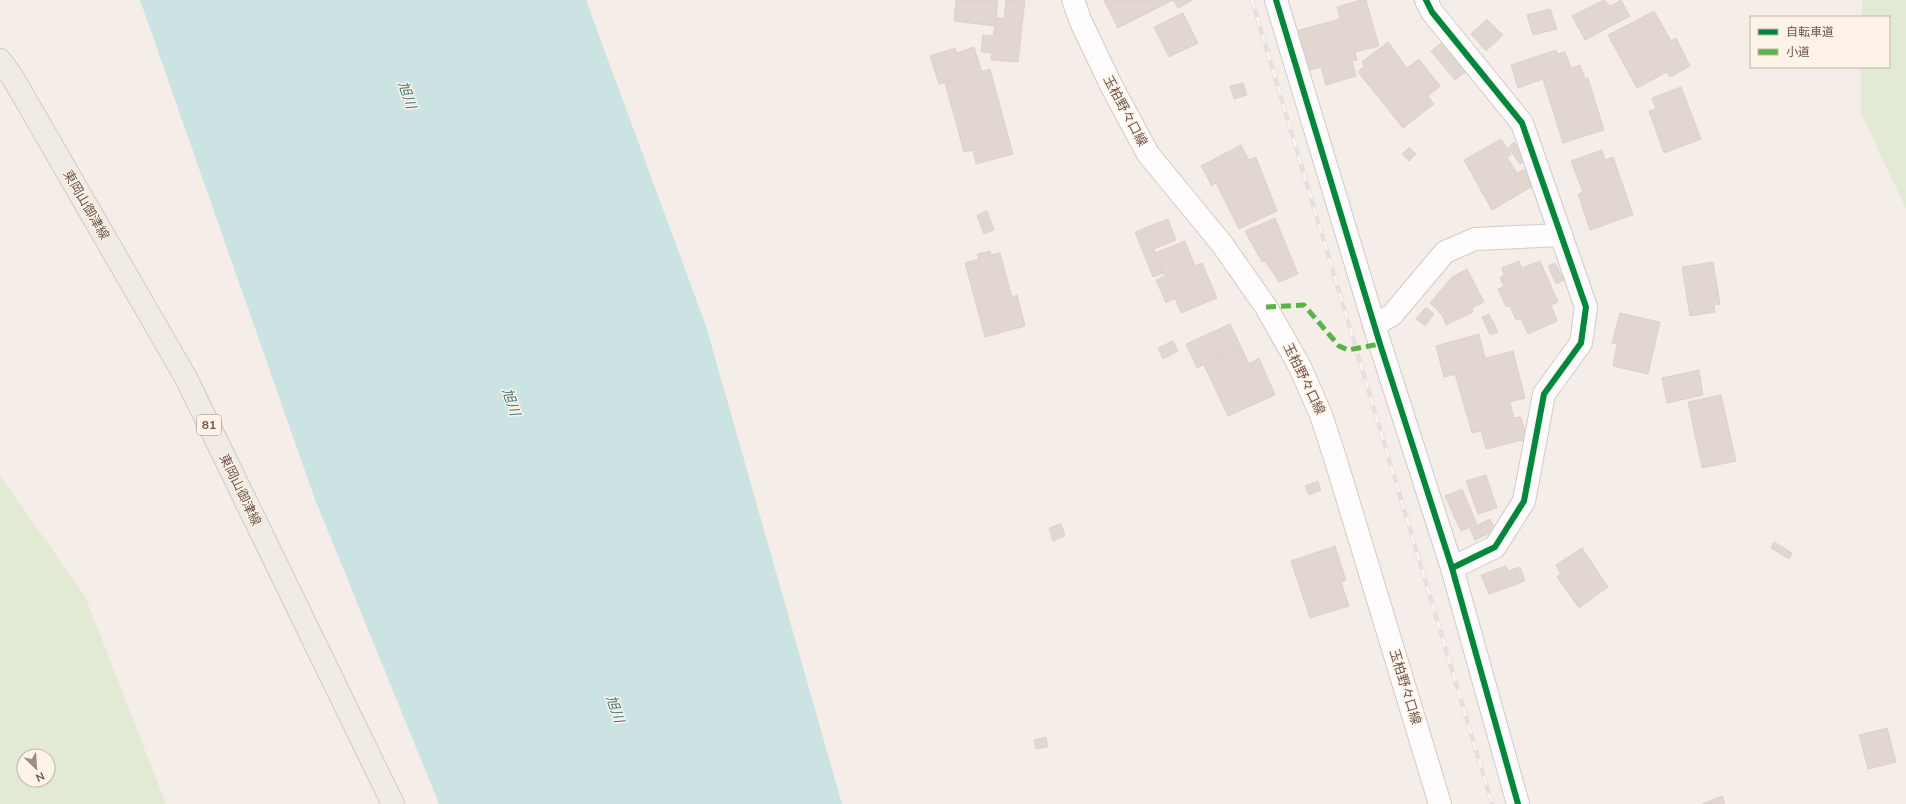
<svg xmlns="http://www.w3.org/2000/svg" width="1906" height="804" font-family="'Nunito Sans','Noto Sans JP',sans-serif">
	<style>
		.green { fill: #e3ead4; fill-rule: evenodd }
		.water { fill: #cbe4e3 }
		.building { fill: #e1d7d0; stroke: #ddd1cb }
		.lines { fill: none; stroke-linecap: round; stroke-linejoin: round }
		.street-casing { stroke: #d3cac5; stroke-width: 24 }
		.secondary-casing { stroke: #d4cac4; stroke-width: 24 }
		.primary-casing { stroke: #d3cac5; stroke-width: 24 }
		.street { stroke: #fefcfc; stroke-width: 22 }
		.secondary { stroke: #fefcfc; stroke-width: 22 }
		.primary { stroke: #f0ebe5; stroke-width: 22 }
		.rail-casing { stroke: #e3e0e3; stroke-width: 4.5 }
		.rail { stroke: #fdf3e8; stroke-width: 3; stroke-dasharray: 9; stroke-linecap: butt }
		.quiet { stroke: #59b447; stroke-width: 5; stroke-dasharray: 10 5; stroke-linecap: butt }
		.cycleway-casing { stroke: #fdf3e8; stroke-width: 8 }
		.cycleway { stroke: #00873e; stroke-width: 6 }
		.labels { text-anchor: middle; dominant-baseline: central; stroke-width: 3; stroke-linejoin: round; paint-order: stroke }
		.shield { fill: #fdf3e8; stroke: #9a847a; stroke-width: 1 }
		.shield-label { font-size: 12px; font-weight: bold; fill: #6f554b }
		.street-label { font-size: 13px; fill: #6f554b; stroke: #fdf3e8 }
		.water-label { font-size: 14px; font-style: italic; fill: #44777a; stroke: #fdf3e8 }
	</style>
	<rect width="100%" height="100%" fill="#f5eee8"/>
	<g class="green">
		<polygon points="1862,0 1906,0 1906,209 1861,113 1861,67 1889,67 1889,17 1862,17"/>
		<path d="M 0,476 L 85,596 L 166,804 L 0,804 ZM 24,756 L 48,756 L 48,780 L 24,780 Z"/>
	</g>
	<polygon class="water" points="140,0 586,0 706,326 842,804 439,804 314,497"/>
	<g class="building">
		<polygon points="956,0 998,0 995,26 954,21"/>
		<polygon points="1006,0 1025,0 1018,62 991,60 992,53 981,52 983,35 993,36 997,17 1004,19"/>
		<polygon points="1104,0 1193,0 1178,8 1173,0 1118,28"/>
		<polygon points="1361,0 1366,0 1379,46 1355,52 1357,60 1352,61 1356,76 1326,85 1321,67 1303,72 1292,32 1340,19 1337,7"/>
		<polygon points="1604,0 1610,6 1621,0 1630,16 1585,40 1572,16"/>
		<polygon points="1550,9 1557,29 1533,35 1527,15"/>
		<polygon points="1654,11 1671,41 1676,38 1690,66 1670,77 1667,72 1637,88 1608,35"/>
		<polygon points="1183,13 1198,43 1169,57 1154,27"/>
		<polygon points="1487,19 1503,35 1486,51 1471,34"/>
		<polygon points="1445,40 1468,70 1455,80 1431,51"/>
		<polygon points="1388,42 1407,68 1419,59 1440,86 1428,96 1434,104 1403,128 1358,72 1364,66 1362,62"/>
		<polygon points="974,47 982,72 939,84 930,56 955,48 957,53"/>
		<polygon points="1556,50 1557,54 1565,52 1571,68 1580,65 1585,79 1588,78 1604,130 1563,143 1543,79 1518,88 1511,65"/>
		<polygon points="990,69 1013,154 976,164 973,150 964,152 945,83"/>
		<polygon points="1243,83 1247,95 1234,99 1230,86"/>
		<polygon points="1681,87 1701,139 1664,153 1649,111 1656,109 1652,98"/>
		<polygon points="1501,139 1511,155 1507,157 1517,173 1527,168 1536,184 1492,210 1464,160"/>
		<polygon points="1514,142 1528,159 1520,164 1508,148"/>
		<polygon points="1241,145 1249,160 1256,157 1277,211 1239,229 1216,183 1212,186 1201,166"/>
		<polygon points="1409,147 1416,154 1409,161 1402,154"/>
		<polygon points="1602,150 1605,160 1613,157 1633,215 1590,230 1578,194 1583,192 1571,161"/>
		<polygon points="987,211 994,230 984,234 977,215"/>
		<polygon points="1275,218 1298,274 1279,282 1265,261 1262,262 1245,231"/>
		<polygon points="1168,219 1176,240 1154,249 1163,273 1153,277 1135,232"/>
		<polygon points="1185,241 1195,266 1202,263 1217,298 1181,313 1175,298 1166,303 1156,280 1165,276 1155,253"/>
		<polygon points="990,251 991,255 1000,253 1012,297 1017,295 1025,326 985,337 965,263 979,259 977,254"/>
		<polygon points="1519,261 1522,268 1540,261 1558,302 1551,305 1557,321 1528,334 1521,319 1516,320 1510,306 1506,307 1498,289 1504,287 1500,277 1504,275 1502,268"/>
		<polygon points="1713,262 1720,304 1714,305 1715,312 1690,316 1682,267"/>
		<polygon points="1555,263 1564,280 1556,284 1548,266"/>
		<polygon points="1467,269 1484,302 1472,308 1473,312 1446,325 1442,315 1430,303 1452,277"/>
		<polygon points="1426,307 1434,314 1425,326 1416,319"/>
		<polygon points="1620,313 1660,322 1648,374 1613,366 1617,344 1612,343"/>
		<polygon points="1489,314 1498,332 1490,335 1482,317"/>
		<polygon points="1230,324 1241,347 1197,368 1186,344"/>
		<polygon points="1479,334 1485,358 1513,351 1525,398 1510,402 1514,418 1521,417 1527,439 1486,449 1481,431 1472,433 1455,374 1444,377 1436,346"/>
		<polygon points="1173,341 1178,351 1163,359 1158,348"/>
		<polygon points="1241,347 1249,364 1259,358 1275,395 1228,416 1204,365"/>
		<polygon points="1699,370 1703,395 1667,403 1662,378"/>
		<polygon points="1721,395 1736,461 1702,468 1688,402"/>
		<polygon points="1486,475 1497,508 1478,514 1466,481"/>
		<polygon points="1318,481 1321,490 1309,495 1305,486"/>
		<polygon points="1462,489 1477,524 1461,531 1445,496"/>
		<polygon points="1490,519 1496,530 1475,540 1470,529"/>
		<polygon points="1061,524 1065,536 1053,541 1049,528"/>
		<polygon points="1774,542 1792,553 1789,559 1771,548"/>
		<polygon points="1335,546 1346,580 1341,582 1349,606 1310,618 1291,561"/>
		<polygon points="1582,548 1608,587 1579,608 1557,577 1561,574 1556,565"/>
		<polygon points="1506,566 1508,571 1520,567 1525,581 1489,594 1481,575"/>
		<polygon points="1887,728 1896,762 1868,769 1859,735"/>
		<polygon points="1046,737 1048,747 1036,749 1034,740"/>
		<polygon points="1722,796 1725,804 1702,804"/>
	</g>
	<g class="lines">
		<defs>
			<g id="street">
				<polyline points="1276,0 1380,344 1452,568 1518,804"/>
				<polyline points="1426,0 1432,12 1522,123 1586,307 1581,343 1544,394 1524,501 1495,547 1452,568"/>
				<polyline points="1374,325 1392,315 1445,252 1475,239 1561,235"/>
			</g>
			<polyline id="secondary" points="1073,0 1081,22 1112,87 1148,154 1222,244 1266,307 1300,367 1321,415 1336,461 1440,804"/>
			<polyline id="primary" points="0,60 13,78 186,378 393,804"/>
		</defs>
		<use href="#street" class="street-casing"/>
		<use href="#secondary" class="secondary-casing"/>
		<use href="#primary" class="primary-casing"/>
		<use href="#street" class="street"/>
		<use href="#secondary" class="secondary"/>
		<use href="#primary" class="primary"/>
		<defs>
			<polyline id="rail" points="1252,0 1492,804"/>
		</defs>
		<use href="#rail" class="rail-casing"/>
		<use href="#rail" class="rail"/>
		<polyline class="quiet" points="1266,307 1304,305 1339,346 1348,350 1380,344"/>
		<defs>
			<g id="cycleway">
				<polyline points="1276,0 1380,344 1452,568 1518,804"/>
				<polyline points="1426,0 1432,12 1522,123 1586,307 1581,343 1544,394 1524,501 1495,547 1452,568"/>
			</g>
		</defs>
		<use href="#cycleway" class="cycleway-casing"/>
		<use href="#cycleway" class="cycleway"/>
	</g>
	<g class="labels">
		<rect class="shield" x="197" y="415" width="24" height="20" rx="3"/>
		<g class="shield-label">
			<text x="209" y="425">81</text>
		</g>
		<g class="street-label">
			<text transform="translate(1125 111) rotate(62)">玉柏野々口線</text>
			<text transform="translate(86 205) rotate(60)">東岡山御津線</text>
			<text transform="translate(1304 379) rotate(64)">玉柏野々口線</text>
			<text transform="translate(240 490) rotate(64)">東岡山御津線</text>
			<text transform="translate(1405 687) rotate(73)">玉柏野々口線</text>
		</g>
		<g class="water-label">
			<text transform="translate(407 95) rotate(71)">旭川</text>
			<text transform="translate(511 402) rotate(71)">旭川</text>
			<text transform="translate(615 709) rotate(71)">旭川</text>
		</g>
	</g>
	<rect x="1750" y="16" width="140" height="52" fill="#fdf3e8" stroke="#c4b4a9"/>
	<rect x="1758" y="29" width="20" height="6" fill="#00873e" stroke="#c4b4a9"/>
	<text x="1786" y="36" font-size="12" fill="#6f554b">自転車道</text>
	<rect x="1758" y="49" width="20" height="6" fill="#59b447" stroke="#c4b4a9"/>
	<text x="1786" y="56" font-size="12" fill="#6f554b">小道</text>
	<g transform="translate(36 768) rotate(155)"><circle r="19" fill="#fdf3e8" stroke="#c4b4a9"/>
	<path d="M0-3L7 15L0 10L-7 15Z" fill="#9e8b82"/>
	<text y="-6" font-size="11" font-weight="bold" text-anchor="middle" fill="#6f554b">N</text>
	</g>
</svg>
